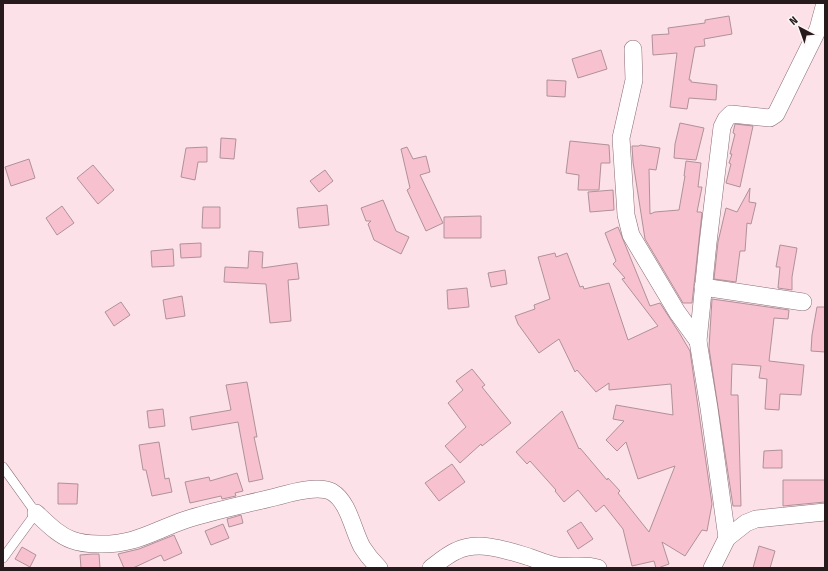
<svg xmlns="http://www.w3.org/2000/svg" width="828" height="571" font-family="'Fira Sans Condensed',sans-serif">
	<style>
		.building { fill: #f7c1d0; stroke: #b09199 }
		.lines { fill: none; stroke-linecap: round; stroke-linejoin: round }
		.lane-casing { stroke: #8a6c75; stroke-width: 10 }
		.street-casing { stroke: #8a6c75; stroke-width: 18 }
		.lane { stroke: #fff; stroke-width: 9 }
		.street { stroke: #fff; stroke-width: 17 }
	</style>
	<rect width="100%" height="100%" fill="#fce1e9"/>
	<g class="building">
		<polygon points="729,16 732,34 704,39 705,46 695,47 689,80 691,80 691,82 717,85 716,100 689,98 687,109 670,107 677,53 653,55 652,35 669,34 668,28 705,23 705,20"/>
		<polygon points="601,50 607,69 578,78 572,59"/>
		<polygon points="547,80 566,81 565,97 547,96"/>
		<polygon points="680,123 704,128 696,160 674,158 675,144"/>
		<polygon points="735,124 753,126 740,187 726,183 731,164 729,163 732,154 730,154 735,134 733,133"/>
		<polygon points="221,138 236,139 234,159 220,158"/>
		<polygon points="570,141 609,145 610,163 601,163 599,190 578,190 579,175 566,173"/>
		<polygon points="640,145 660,148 656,170 649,169 650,214 655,212 679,210 685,176 684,176 686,161 701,163 698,187 702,187 697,212 701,212 702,213 692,303 683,303 645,239 633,162 632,146 639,146"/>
		<polygon points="207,147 207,162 198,162 195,180 181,177 186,148"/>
		<polygon points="407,147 413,159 426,156 430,172 420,175 443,223 426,231 407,190 410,188 401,149"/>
		<polygon points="29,159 35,178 11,186 5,167"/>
		<polygon points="93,165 114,190 98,204 77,178"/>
		<polygon points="325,170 333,181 319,192 310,181"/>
		<polygon points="750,188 749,202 756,203 751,224 747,223 745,251 740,251 736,282 714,279 718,242 726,208 737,212"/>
		<polygon points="613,190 614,210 590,212 588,192"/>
		<polygon points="383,200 396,231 409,237 401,254 374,240 368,224 371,221 366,221 361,208"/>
		<polygon points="327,205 329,225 299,228 297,208"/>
		<polygon points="62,206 74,223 57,235 46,218"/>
		<polygon points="203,207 220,207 220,228 202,228"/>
		<polygon points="481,216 481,238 444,238 444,217"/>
		<polygon points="618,227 650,306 660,303 680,334 690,351 712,504 707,531 702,530 685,556 662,542 669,564 658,568 656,568 654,561 632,566 623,529 604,505 596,512 578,490 564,502 555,491 556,490 530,461 527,464 516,452 562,411 579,449 580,448 607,480 608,478 620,491 618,493 649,532 675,466 638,479 626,442 617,451 606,440 624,421 613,419 616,405 673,415 671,384 609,390 609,383 596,392 577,370 575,372 559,339 539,353 518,324 515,316 535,309 534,305 550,299 538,257 555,253 556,257 567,253 580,287 583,286 584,289 609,283 628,340 658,326 622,279 625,278 613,264 616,261 605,233"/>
		<polygon points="201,243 201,257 181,258 180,244"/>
		<polygon points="780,245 797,248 792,277 792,290 778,288 780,267 776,267"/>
		<polygon points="173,249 174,266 152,267 151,251"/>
		<polygon points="249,251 263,252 262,268 297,263 299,279 288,280 291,321 270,323 266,284 224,282 225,267 248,268"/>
		<polygon points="505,270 507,284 491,287 488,273"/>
		<polygon points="467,288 469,307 448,309 447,290"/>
		<polygon points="182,296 185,316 166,319 163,300"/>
		<polygon points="712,299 789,310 788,319 774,318 769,361 804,365 801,395 780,394 779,410 765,409 767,379 759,378 761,366 732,364 731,395 738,395 741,506 733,506 709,348"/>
		<polygon points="121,302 130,315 114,326 105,312"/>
		<polygon points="817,307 825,307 825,352 811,351 812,335"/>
		<polygon points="472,369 485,385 482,387 511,423 482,446 481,444 460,463 445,446 466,427 448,403 463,390 456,381"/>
		<polygon points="247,382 257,437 254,437 263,479 249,482 238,422 192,430 190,417 231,410 226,385"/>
		<polygon points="163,409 165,426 149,428 147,411"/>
		<polygon points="159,442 165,479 169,478 172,492 152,496 146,470 143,470 139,445"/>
		<polygon points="782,450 782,468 763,468 764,451"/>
		<polygon points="452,464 465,482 439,501 425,483"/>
		<polygon points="237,473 243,491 235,493 236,496 222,499 221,496 190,503 185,482 209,477 210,481"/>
		<polygon points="783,480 825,480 825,502 783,506"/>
		<polygon points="58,483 78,484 77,504 58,504"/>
		<polygon points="241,515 243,523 229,527 227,519"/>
		<polygon points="581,522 593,539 578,549 567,531"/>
		<polygon points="223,524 229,538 211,545 205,531"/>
		<polygon points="174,535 182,553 164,561 161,555 133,568 124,568 118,554 139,549"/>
		<polygon points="759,546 775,551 770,568 753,568"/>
		<polygon points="22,547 36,555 30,567 15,559"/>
		<polygon points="93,554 99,554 100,568 81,568 80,555"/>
	</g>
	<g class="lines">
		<defs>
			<polyline id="lane" points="3,467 36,513 3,558"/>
			<g id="street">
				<polyline points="633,49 634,80 621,138 626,215 631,235 677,312 698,341"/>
				<polyline points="703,287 803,302"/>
				<path d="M 36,513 C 47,523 58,535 72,540 C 80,543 90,544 99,544 C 135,545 153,531 185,520 C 216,510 248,504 279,496 C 293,492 319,485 332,492 C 349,502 353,531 362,547 C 367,555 373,562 379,568"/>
				<polyline points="727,538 709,408 698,341 708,243 722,127 726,119 731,114 770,118 776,114 818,29 825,3"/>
				<path d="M 431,568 C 439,562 447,555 456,551 C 479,540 506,550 529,557 C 538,560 548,565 558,566 C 572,567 585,564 598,568"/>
				<polyline points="712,568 727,538 746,523 756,519 825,512"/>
			</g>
		</defs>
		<use href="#lane" class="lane-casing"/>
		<use href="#street" class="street-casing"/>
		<use href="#lane" class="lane"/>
		<use href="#street" class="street"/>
	</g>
	<rect width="828" height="571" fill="none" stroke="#261a1d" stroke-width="8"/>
	<g transform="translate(800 28) rotate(319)" stroke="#fcf5f6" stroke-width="3" paint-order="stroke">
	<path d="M0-3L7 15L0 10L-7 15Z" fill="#261a1d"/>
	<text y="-6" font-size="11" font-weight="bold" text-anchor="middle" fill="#261a1d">N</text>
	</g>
</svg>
